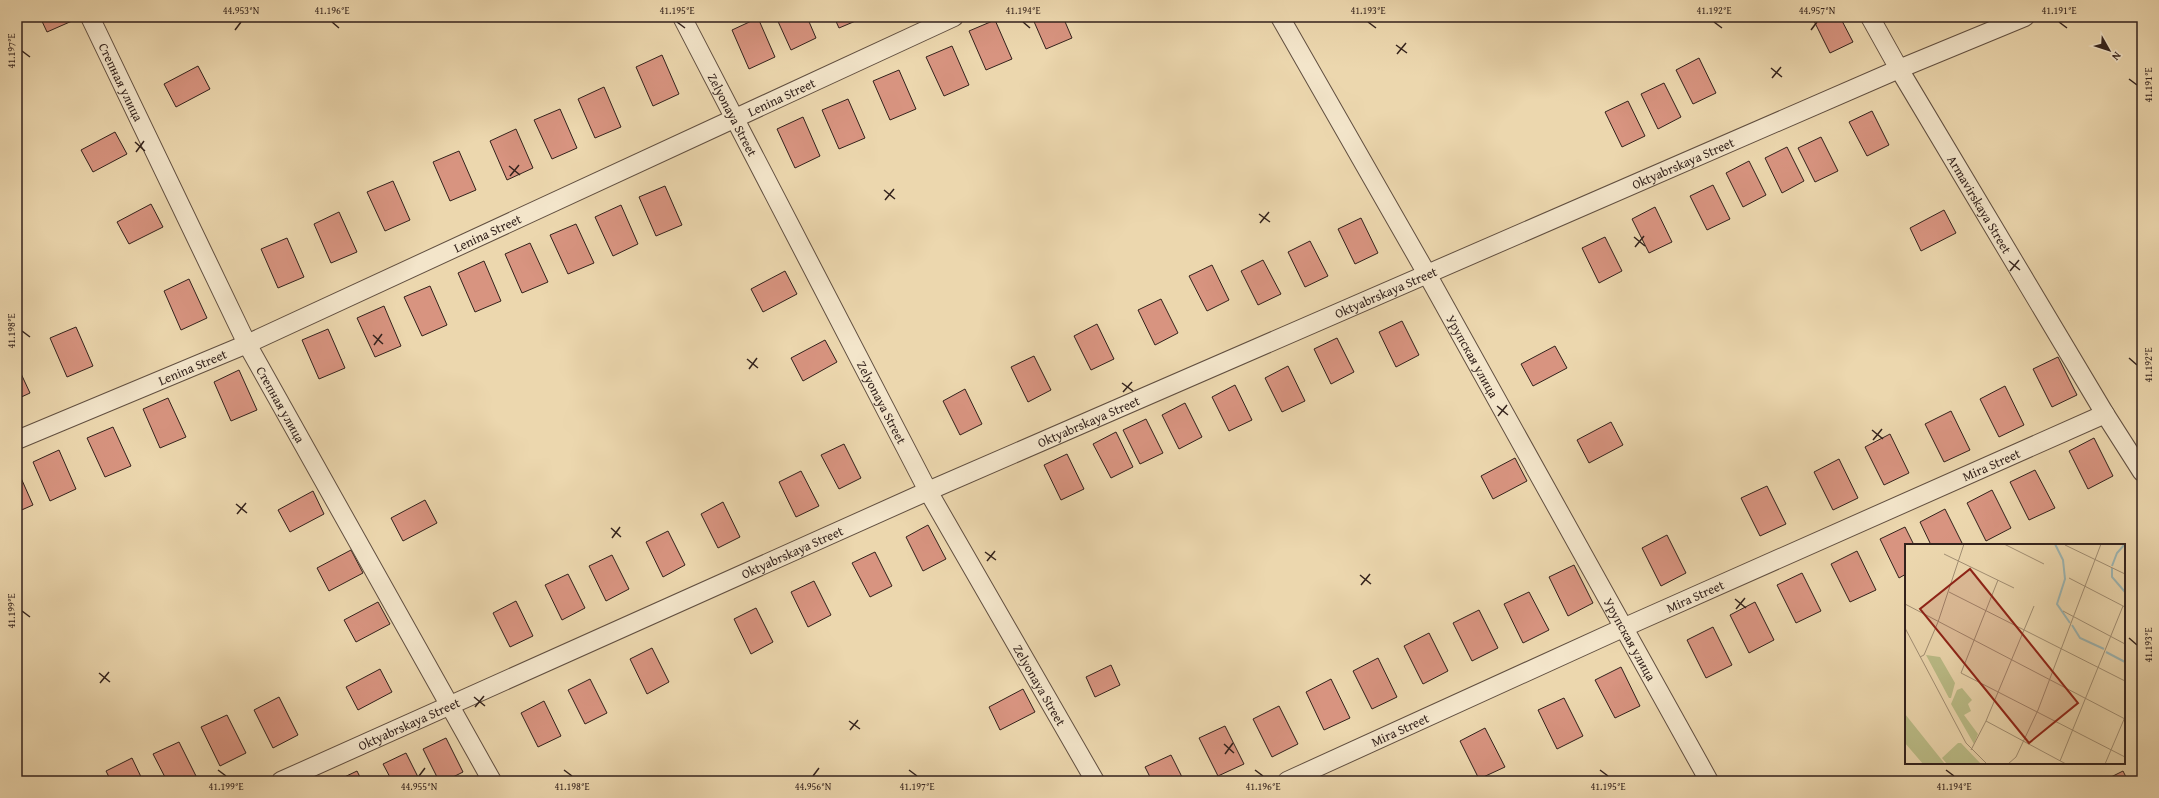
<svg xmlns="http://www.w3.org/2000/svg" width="2159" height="798" font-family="'Gentium Book Plus',serif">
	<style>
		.building { fill: #d89480; stroke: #33221c }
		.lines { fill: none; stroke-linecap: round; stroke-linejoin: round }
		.minor-casing { stroke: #614f40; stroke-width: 20 }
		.minor { stroke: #f3e5ca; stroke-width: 18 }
		.ticks { fill: none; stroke: #33221c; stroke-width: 1.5 }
		.labels { text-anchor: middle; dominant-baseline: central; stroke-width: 3.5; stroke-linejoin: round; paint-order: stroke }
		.street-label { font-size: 13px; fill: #33221c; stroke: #f3e5ca }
		.inset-river { fill: none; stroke: #9db7b5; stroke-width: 2 }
		.inset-road { fill: none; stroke: #a28f74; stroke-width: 1 }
		.view { fill: #8f2418; fill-opacity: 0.15; stroke: #8f2418; stroke-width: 2 }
		.inset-edge { fill: none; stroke: #33221c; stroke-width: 2 }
		.neatline { fill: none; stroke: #33221c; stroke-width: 1.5 }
		.ticks-label { font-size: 10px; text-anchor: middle; fill: #33221c }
	</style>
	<rect width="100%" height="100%" fill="#ecd7ae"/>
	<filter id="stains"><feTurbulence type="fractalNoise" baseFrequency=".005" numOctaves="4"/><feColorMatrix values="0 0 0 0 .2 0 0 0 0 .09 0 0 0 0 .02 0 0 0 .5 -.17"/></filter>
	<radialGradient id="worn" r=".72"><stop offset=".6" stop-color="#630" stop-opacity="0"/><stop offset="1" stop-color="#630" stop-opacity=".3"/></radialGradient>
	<g class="building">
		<polygon points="40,17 71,17 72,21 47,32"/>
		<polygon points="776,17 807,17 816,38 791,50"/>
		<polygon points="834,17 865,17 839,28"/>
		<polygon points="1032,17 1063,17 1072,38 1046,49"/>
		<polygon points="1817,17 1840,17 1853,42 1830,53 1813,19"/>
		<polygon points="758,18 775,57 749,69 732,30"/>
		<polygon points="995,20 1012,59 986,70 969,31"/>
		<polygon points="952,46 969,85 944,96 926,57"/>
		<polygon points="662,55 679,94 653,106 636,67"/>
		<polygon points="1699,58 1716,93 1693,104 1676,70"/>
		<polygon points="198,66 210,89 176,107 164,84"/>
		<polygon points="899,70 916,109 890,120 873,81"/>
		<polygon points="1664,83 1681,117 1658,129 1641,94"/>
		<polygon points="604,87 621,127 595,138 578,99"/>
		<polygon points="848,99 865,138 839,149 822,110"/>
		<polygon points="1628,101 1645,136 1622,147 1605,112"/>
		<polygon points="560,109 577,148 552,159 534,120"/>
		<polygon points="1872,111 1889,145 1867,156 1849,122"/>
		<polygon points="803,117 820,156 795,168 777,129"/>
		<polygon points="516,129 533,168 507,180 490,141"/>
		<polygon points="115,132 127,154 93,172 81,150"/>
		<polygon points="1821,137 1838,171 1815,182 1798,148"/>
		<polygon points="1787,147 1804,181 1782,193 1765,158"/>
		<polygon points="459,151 476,190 450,201 433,162"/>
		<polygon points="1749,161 1766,195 1743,207 1726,173"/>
		<polygon points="393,181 410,220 385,231 367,192"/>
		<polygon points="1713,185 1730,219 1707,230 1690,196"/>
		<polygon points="665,186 682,225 656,236 639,197"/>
		<polygon points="151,204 163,227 129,244 117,222"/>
		<polygon points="621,205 638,244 613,256 595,217"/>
		<polygon points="1655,207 1672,242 1649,253 1632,219"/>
		<polygon points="1944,210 1956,233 1921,251 1910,228"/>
		<polygon points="339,212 357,252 331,263 314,224"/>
		<polygon points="1361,218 1378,253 1355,264 1338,229"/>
		<polygon points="576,224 594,263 568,274 550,235"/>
		<polygon points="1605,237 1622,271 1599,283 1582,248"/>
		<polygon points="287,238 304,277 278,288 261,249"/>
		<polygon points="1310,241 1328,276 1305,287 1288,252"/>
		<polygon points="530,243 548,282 522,293 505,254"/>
		<polygon points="1263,260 1281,294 1258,305 1241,271"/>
		<polygon points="484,261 501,301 475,312 458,273"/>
		<polygon points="1212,265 1229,300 1207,311 1189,276"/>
		<polygon points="785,271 797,294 763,312 751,289"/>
		<polygon points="189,279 207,318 181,330 164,291"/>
		<polygon points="430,286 447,325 422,336 404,297"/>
		<polygon points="1161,299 1178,333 1155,345 1138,310"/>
		<polygon points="384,306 401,346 375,357 357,318"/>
		<polygon points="1402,321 1419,355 1396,367 1379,332"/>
		<polygon points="1097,324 1114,359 1091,370 1074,336"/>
		<polygon points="76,327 93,366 67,377 50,338"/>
		<polygon points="328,329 345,368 319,379 302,340"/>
		<polygon points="1337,338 1354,372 1331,384 1314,349"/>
		<polygon points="825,340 837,362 803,381 791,358"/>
		<polygon points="1555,346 1567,368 1533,386 1521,364"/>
		<polygon points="1034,356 1051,390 1028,402 1011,367"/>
		<polygon points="2058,357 2077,395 2052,407 2033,369"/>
		<polygon points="17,365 30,393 17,399"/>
		<polygon points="1288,366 1305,401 1282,412 1265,378"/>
		<polygon points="239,370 257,410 231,421 214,382"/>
		<polygon points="1235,385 1252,420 1229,431 1212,397"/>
		<polygon points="2005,386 2024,425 1999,437 1980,399"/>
		<polygon points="965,389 982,424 960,435 943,401"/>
		<polygon points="168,398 186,437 160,448 143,409"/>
		<polygon points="1185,403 1202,437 1179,449 1162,415"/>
		<polygon points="1951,411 1970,450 1944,462 1925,424"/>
		<polygon points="1146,419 1163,453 1140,464 1123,430"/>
		<polygon points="1611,422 1623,445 1589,463 1577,440"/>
		<polygon points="113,427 131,466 105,477 87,438"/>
		<polygon points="1116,432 1133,467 1111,478 1093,444"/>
		<polygon points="1890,434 1909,473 1884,485 1865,447"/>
		<polygon points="2094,438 2113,476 2088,489 2069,451"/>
		<polygon points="844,444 861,478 839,489 821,455"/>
		<polygon points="59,450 76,489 50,501 33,462"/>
		<polygon points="1067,454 1084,489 1061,500 1044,465"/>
		<polygon points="1515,458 1527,481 1493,499 1481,476"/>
		<polygon points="1839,459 1858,498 1833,510 1814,472"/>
		<polygon points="17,469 33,505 17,512"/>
		<polygon points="2035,470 2055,508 2029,520 2010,482"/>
		<polygon points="801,471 819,506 796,517 779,482"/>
		<polygon points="1767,486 1786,524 1760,536 1741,498"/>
		<polygon points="1992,490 2011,528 1986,541 1967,503"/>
		<polygon points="313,491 324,514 290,532 278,510"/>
		<polygon points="425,500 437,523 403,541 391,518"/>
		<polygon points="723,502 740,537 718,548 701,514"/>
		<polygon points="1945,509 1963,545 1931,545 1920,522"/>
		<polygon points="928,525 946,559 923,571 906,537"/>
		<polygon points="1905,527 1914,545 1906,545 1906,574 1899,578 1880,539"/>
		<polygon points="668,531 685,565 663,577 646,542"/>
		<polygon points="1667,535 1686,573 1661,586 1642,548"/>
		<polygon points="351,550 363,573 329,591 317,568"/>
		<polygon points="1857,551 1876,590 1850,602 1831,564"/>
		<polygon points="875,552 892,586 870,597 852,563"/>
		<polygon points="612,555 629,589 606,601 589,566"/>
		<polygon points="1574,565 1593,603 1568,616 1549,577"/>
		<polygon points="1802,573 1821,611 1796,623 1777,585"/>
		<polygon points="568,574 585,608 562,620 545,585"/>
		<polygon points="814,581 831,615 808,627 791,592"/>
		<polygon points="1529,592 1549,630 1523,643 1504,604"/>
		<polygon points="516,601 533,636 510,647 493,613"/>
		<polygon points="378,602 390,624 356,642 344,620"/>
		<polygon points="1755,602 1774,640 1749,653 1730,615"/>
		<polygon points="756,608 773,642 751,654 734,619"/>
		<polygon points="1479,610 1498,648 1472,661 1453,623"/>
		<polygon points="1713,627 1732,665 1706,678 1687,640"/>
		<polygon points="1429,633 1448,671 1423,684 1404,646"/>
		<polygon points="652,648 669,682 647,694 630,659"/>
		<polygon points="1378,658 1397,697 1372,709 1353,671"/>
		<polygon points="1111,665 1120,685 1095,697 1086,677"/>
		<polygon points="1621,667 1640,706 1615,718 1595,680"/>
		<polygon points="380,669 392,692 358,710 346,687"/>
		<polygon points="590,679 607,713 585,724 568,690"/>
		<polygon points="1331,679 1350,718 1324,730 1306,692"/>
		<polygon points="1023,689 1035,712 1000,730 989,707"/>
		<polygon points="279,697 298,735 273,748 254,710"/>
		<polygon points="1564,698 1583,736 1557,749 1538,710"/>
		<polygon points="544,701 561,736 538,747 521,713"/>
		<polygon points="1279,706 1298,744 1272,757 1253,719"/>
		<polygon points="227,715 246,753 220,766 201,727"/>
		<polygon points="1225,726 1244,764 1218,776 1199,738"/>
		<polygon points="1485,728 1505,767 1479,779 1460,741"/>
		<polygon points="446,738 463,772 445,781 439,781 423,749"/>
		<polygon points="179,742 198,780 196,781 167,781 153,754"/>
		<polygon points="406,753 420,781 392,781 383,764"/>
		<polygon points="1171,755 1184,781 1152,781 1145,767"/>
		<polygon points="132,758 143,781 111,781 106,771"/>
		<polygon points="357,771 362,781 336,781"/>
		<polygon points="2123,771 2128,781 2103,781"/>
	</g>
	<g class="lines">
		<defs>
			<g id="minor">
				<path id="s1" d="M 90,17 L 247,344 L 492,781"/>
				<path id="s2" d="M 682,17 L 928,491 L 1095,781"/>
				<path id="s3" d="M 1280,17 L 1427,274 L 1709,781"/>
				<path id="s4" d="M 1870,17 L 1899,69 L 2105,414 L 2142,472"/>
				<path id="s5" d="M 17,440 L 247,344 L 954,17"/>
				<path id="s6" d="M 281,781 L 928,491 L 1899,69 L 2025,17"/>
				<path id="s7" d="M 1287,781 L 1625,627 L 2105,414"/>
			</g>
		</defs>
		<use href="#minor" class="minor-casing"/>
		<use href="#minor" class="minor"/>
	</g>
	<path class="ticks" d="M 332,22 L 339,28M 677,22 L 685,28M 1023,22 L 1030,28M 1368,22 L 1376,28M 1714,22 L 1722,28M 2059,22 L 2067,28M 235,30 L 241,22M 1811,30 L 1817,22M 1396,45 L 1407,53M 22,51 L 30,57M 1397,54 L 1406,43M 1771,68 L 1782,77M 1772,78 L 1781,67M 2129,79 L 2137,85M 135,142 L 145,151M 136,152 L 144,141M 509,166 L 520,175M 510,176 L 519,165M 884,190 L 895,199M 885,200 L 894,189M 1259,214 L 1270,222M 1260,223 L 1269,212M 1634,237 L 1645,246M 1635,247 L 1644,236M 2009,261 L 2020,270M 2010,271 L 2019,260M 22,331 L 30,337M 373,335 L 383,344M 374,345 L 382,334M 2129,358 L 2137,365M 747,359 L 758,368M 749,369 L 757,358M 1122,383 L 1133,391M 1123,392 L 1132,382M 1497,406 L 1508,415M 1498,416 L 1507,405M 1872,430 L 1883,439M 1873,440 L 1882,429M 236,504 L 247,513M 237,514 L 246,503M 611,528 L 621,537M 612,538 L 620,527M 985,552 L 996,560M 987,561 L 995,551M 1360,575 L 1371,584M 1361,585 L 1370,574M 1735,599 L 1746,608M 1736,609 L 1745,598M 22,611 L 30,617M 2129,638 L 2137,645M 99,673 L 110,682M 100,683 L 109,672M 474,697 L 485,706M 475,707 L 484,696M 849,721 L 860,729M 850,730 L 858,720M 1224,744 L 1234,753M 1225,754 L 1233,743M 218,770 L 226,776M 564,770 L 572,776M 909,770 L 917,776M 1255,770 L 1263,776M 1600,770 L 1608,776M 1946,770 L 1954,776M 419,776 L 425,768M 813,776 L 819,768"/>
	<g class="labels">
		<g class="street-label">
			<text stroke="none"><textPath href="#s1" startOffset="72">Степная улица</textPath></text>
			<text stroke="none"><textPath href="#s5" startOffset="838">Lenina Street</textPath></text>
			<text stroke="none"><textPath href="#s2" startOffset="110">Zelyonaya Street</textPath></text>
			<text stroke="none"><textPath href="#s6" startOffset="1532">Oktyabrskaya Street</textPath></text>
			<text stroke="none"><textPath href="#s4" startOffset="217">Armavirskaya Street</textPath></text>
			<text stroke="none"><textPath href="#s5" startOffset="514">Lenina Street</textPath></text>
			<text stroke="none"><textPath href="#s6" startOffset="1208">Oktyabrskaya Street</textPath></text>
			<text stroke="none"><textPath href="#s3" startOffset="390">Урупская улица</textPath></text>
			<text stroke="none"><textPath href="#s5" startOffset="190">Lenina Street</textPath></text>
			<text stroke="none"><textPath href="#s2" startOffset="434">Zelyonaya Street</textPath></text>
			<text stroke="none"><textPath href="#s1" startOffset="432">Степная улица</textPath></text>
			<text stroke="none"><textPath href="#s6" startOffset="884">Oktyabrskaya Street</textPath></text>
			<text stroke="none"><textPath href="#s7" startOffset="772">Mira Street</textPath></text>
			<text stroke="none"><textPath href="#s6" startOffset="560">Oktyabrskaya Street</textPath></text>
			<text stroke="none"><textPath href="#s7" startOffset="448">Mira Street</textPath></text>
			<text stroke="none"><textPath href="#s3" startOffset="714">Урупская улица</textPath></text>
			<text stroke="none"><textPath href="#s2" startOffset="758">Zelyonaya Street</textPath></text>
			<text stroke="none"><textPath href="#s6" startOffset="140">Oktyabrskaya Street</textPath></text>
			<text stroke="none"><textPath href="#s7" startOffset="124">Mira Street</textPath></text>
		</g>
	</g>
	<g transform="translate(1905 544)">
		<rect width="220" height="220" fill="#ecd7ae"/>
		<path d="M 21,111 L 35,113 L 50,139 L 46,154 L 44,154 ZM 57,144 L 67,156 L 63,160 L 66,167 L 59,171 L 73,190 L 69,200 L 46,160 L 52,146 ZM 0,170 L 40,220 L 18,220 L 0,199 ZM 53,199 L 56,199 L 76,220 L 42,220 L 37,214 Z" fill="#bbbd88"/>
		<path class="inset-river" d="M 150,0 L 158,16 L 160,35 L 152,60 L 165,79M 207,22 L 212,9 L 220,0M 207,24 L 207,33 L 220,48M 167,81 L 175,94 L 199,105M 201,108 L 220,118"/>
		<path class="inset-road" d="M 99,0 L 139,20M 160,1 L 220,30M 39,10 L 109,44M 164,34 L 220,63M 93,36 L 56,129 L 220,213M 44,48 L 220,137M 0,60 L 220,175M 158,67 L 220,100M 0,84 L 61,199 L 82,220M 15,113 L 19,111 L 33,78 L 59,0M 81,177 L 161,220M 66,206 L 81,177 L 129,62M 155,217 L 218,62M 103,220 L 111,213 L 133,166 L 196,0M 200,220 L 220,173"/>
		<path class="view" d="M 65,25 L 173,159 L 124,199 L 15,65 Z"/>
		<rect width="220" height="220" class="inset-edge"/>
	</g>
	<rect width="2159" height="798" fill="none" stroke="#ecd7ae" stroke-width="44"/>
	<g transform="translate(2109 50) rotate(129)" stroke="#f3e5ca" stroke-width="3" paint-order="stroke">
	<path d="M0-3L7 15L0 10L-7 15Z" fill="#33221c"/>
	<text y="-6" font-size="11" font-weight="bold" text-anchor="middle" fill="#33221c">N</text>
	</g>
	<rect x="22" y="22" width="2115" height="754" class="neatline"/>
	<g class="ticks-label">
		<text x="241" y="14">44.953°N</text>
		<text x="332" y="14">41.196°E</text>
		<text x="677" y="14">41.195°E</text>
		<text x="1023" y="14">41.194°E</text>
		<text x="1368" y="14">41.193°E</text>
		<text x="1714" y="14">41.192°E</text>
		<text x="1817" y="14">44.957°N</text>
		<text x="2059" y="14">41.191°E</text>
		<text transform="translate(11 51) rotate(-90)" y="4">41.197°E</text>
		<text transform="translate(2148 85) rotate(-90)" y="4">41.191°E</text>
		<text transform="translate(11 331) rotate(-90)" y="4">41.198°E</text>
		<text transform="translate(2148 365) rotate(-90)" y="4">41.192°E</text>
		<text transform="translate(11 611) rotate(-90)" y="4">41.199°E</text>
		<text transform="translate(2148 645) rotate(-90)" y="4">41.193°E</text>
		<text x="226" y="790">41.199°E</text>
		<text x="419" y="790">44.955°N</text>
		<text x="572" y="790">41.198°E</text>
		<text x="813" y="790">44.956°N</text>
		<text x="917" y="790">41.197°E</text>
		<text x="1263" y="790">41.196°E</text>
		<text x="1608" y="790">41.195°E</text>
		<text x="1954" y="790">41.194°E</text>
	</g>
	<rect width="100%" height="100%" filter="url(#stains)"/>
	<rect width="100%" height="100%" fill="url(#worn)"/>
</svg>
